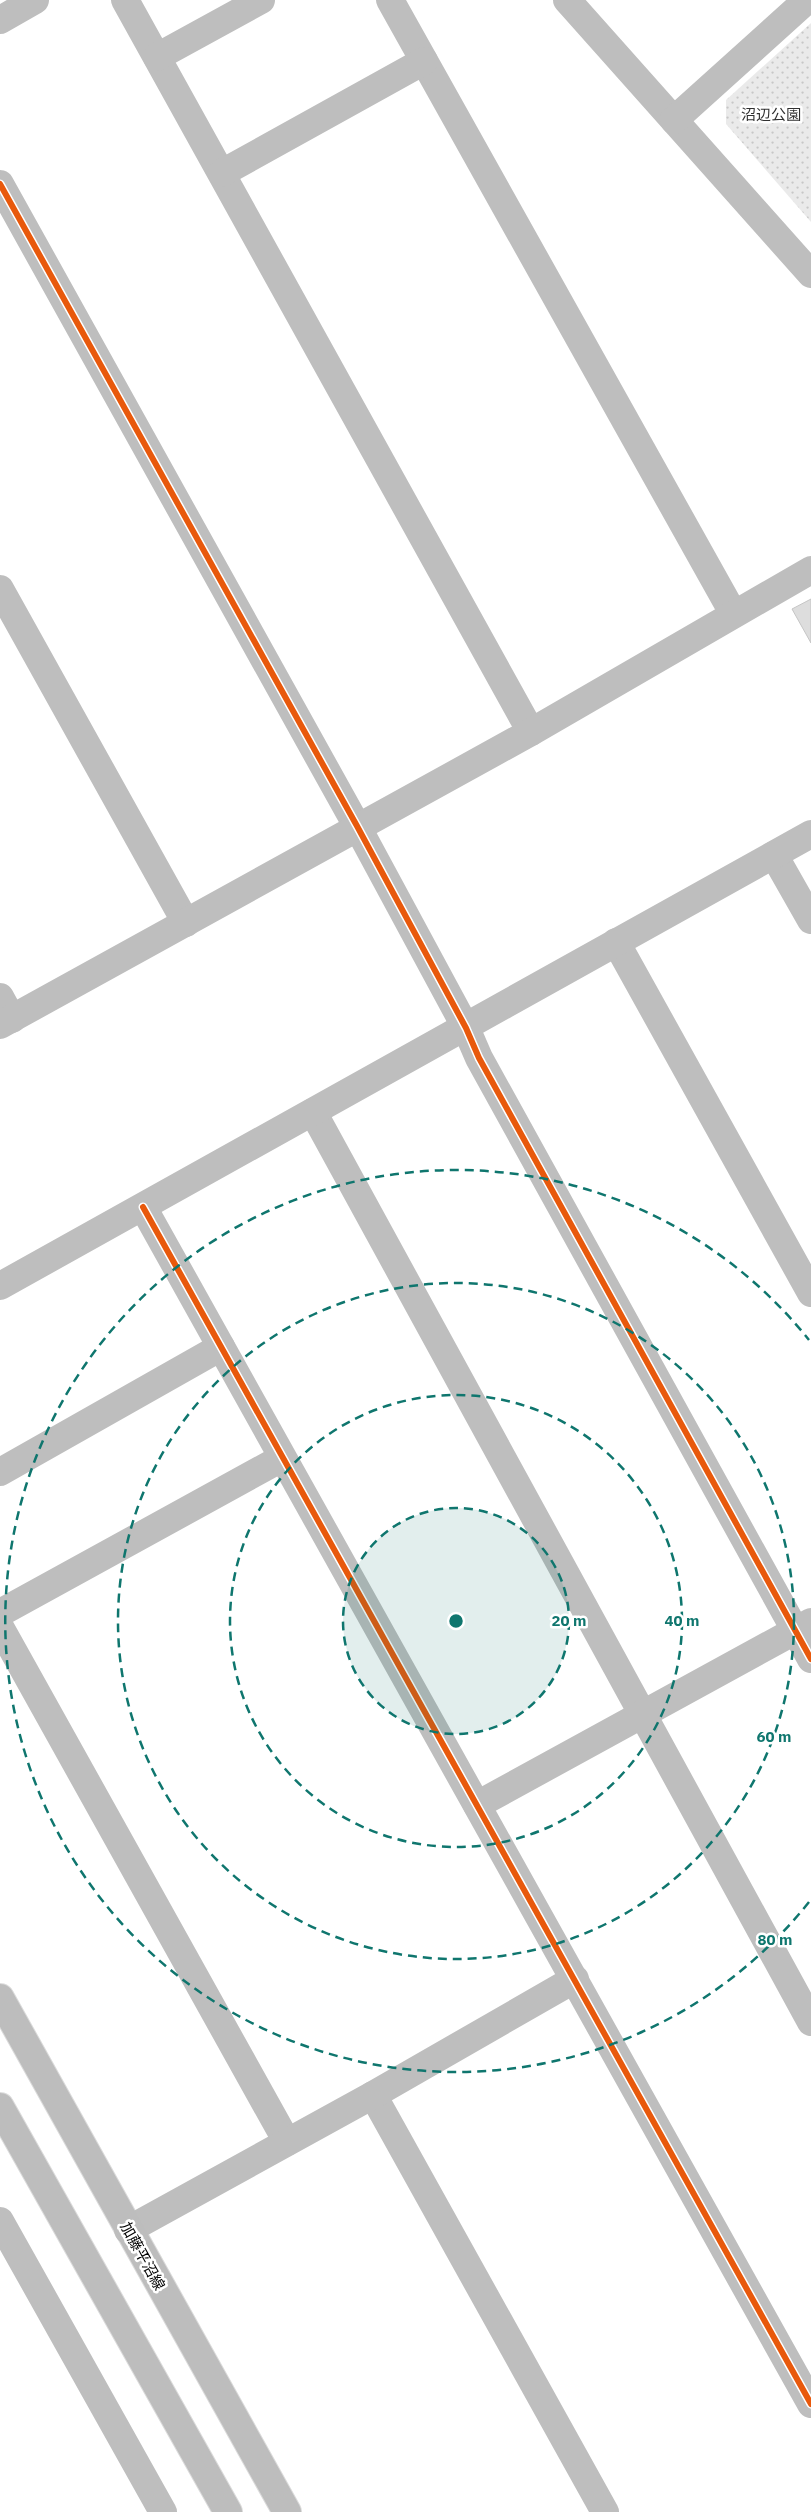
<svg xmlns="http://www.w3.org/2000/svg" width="811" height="2512" font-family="'IBM Plex Sans','Noto Sans JP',sans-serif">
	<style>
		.park { fill: url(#park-dots) }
		.building { fill: #ddd; stroke: #c5c5c5 }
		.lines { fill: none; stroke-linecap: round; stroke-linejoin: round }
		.major-casing { stroke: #dbdbdb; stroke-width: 30 }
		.minor { stroke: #bebebe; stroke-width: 28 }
		.major { stroke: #bdbdbd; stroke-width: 28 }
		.cycleway-casing { stroke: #fff; stroke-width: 9 }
		.cycleway { stroke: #e8590c; stroke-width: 6 }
		.ring { fill: none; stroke: #0f766e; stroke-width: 2.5; stroke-dasharray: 9 6 }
		.labels { text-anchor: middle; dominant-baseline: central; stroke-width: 5; stroke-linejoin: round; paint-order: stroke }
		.park-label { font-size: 15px; fill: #303030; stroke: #fff }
		.street-label { font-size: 15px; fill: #000; stroke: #fff }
		.centre { fill: #0f766e; stroke: #fff; stroke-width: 2.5 }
		.ring-label { font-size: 15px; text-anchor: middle; font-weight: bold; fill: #0f766e; stroke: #fff; stroke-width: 5; stroke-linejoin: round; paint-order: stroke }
	</style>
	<defs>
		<pattern id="park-dots" width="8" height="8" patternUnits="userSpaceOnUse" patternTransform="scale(1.25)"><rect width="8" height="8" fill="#eaeaea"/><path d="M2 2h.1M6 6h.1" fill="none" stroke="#c7c7c7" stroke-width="1.8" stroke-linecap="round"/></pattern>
	</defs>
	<rect width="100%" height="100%" fill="#fff"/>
	<polygon class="park" points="811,23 811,222 726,124 726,100"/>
	<polygon class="building" points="811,599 811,643 792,609"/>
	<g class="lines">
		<defs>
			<g id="major">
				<polyline points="0,1998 287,2512"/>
				<polyline points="0,2107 228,2512"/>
			</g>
		</defs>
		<use href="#major" class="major-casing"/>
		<g class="minor">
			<polyline points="125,0 531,732"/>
			<polyline points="390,0 733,613"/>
			<polyline points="567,0 811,274"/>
			<polyline points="0,20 35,0"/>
			<polyline points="157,57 261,0"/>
			<polyline points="674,120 807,0"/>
			<polyline points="222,173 424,61"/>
			<polyline points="0,184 357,826 466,1028 479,1058 811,1659"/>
			<polyline points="0,589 186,923"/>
			<polyline points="774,855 811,920"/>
			<polyline points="616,942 811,1293"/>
			<polyline points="0,997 12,1019"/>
			<polyline points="0,1025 531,732 811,570"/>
			<polyline points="313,1112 811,2022"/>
			<polyline points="143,1207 811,2404"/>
			<polyline points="0,1286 811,834"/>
			<polyline points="0,1472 221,1347"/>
			<polyline points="0,1613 282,1458"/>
			<polyline points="0,1627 287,2142"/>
			<polyline points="477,1805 811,1622"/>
			<polyline points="373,2095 605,2512"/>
			<polyline points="0,2221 163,2512"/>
			<polyline points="128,2230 373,2095 575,1979"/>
		</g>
		<use href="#major" class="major"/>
		<defs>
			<g id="cycleway">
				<polyline points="0,184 357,826 466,1028 479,1058 811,1659"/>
				<polyline points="143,1207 811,2404"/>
			</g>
		</defs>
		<use href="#cycleway" class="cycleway-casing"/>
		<use href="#cycleway" class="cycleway"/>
	</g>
	<circle cx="456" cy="1621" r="113" fill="#0f766e" fill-opacity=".12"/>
	<g class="ring">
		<circle cx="456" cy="1621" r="113"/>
		<circle cx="456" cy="1621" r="226"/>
		<circle cx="456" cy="1621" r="338"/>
		<path d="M809 1902A451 451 0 1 1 809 1340"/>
	</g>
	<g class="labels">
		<g class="park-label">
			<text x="771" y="114">沼辺公園</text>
		</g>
		<g class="street-label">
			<text transform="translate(143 2256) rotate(61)">加藤平沼線</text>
		</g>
	</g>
	<circle cx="456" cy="1621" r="8" class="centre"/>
	<g class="ring-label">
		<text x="569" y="1626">20 m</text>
		<text x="682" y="1626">40 m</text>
		<text x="774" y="1742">60 m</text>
		<text x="775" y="1945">80 m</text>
	</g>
</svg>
